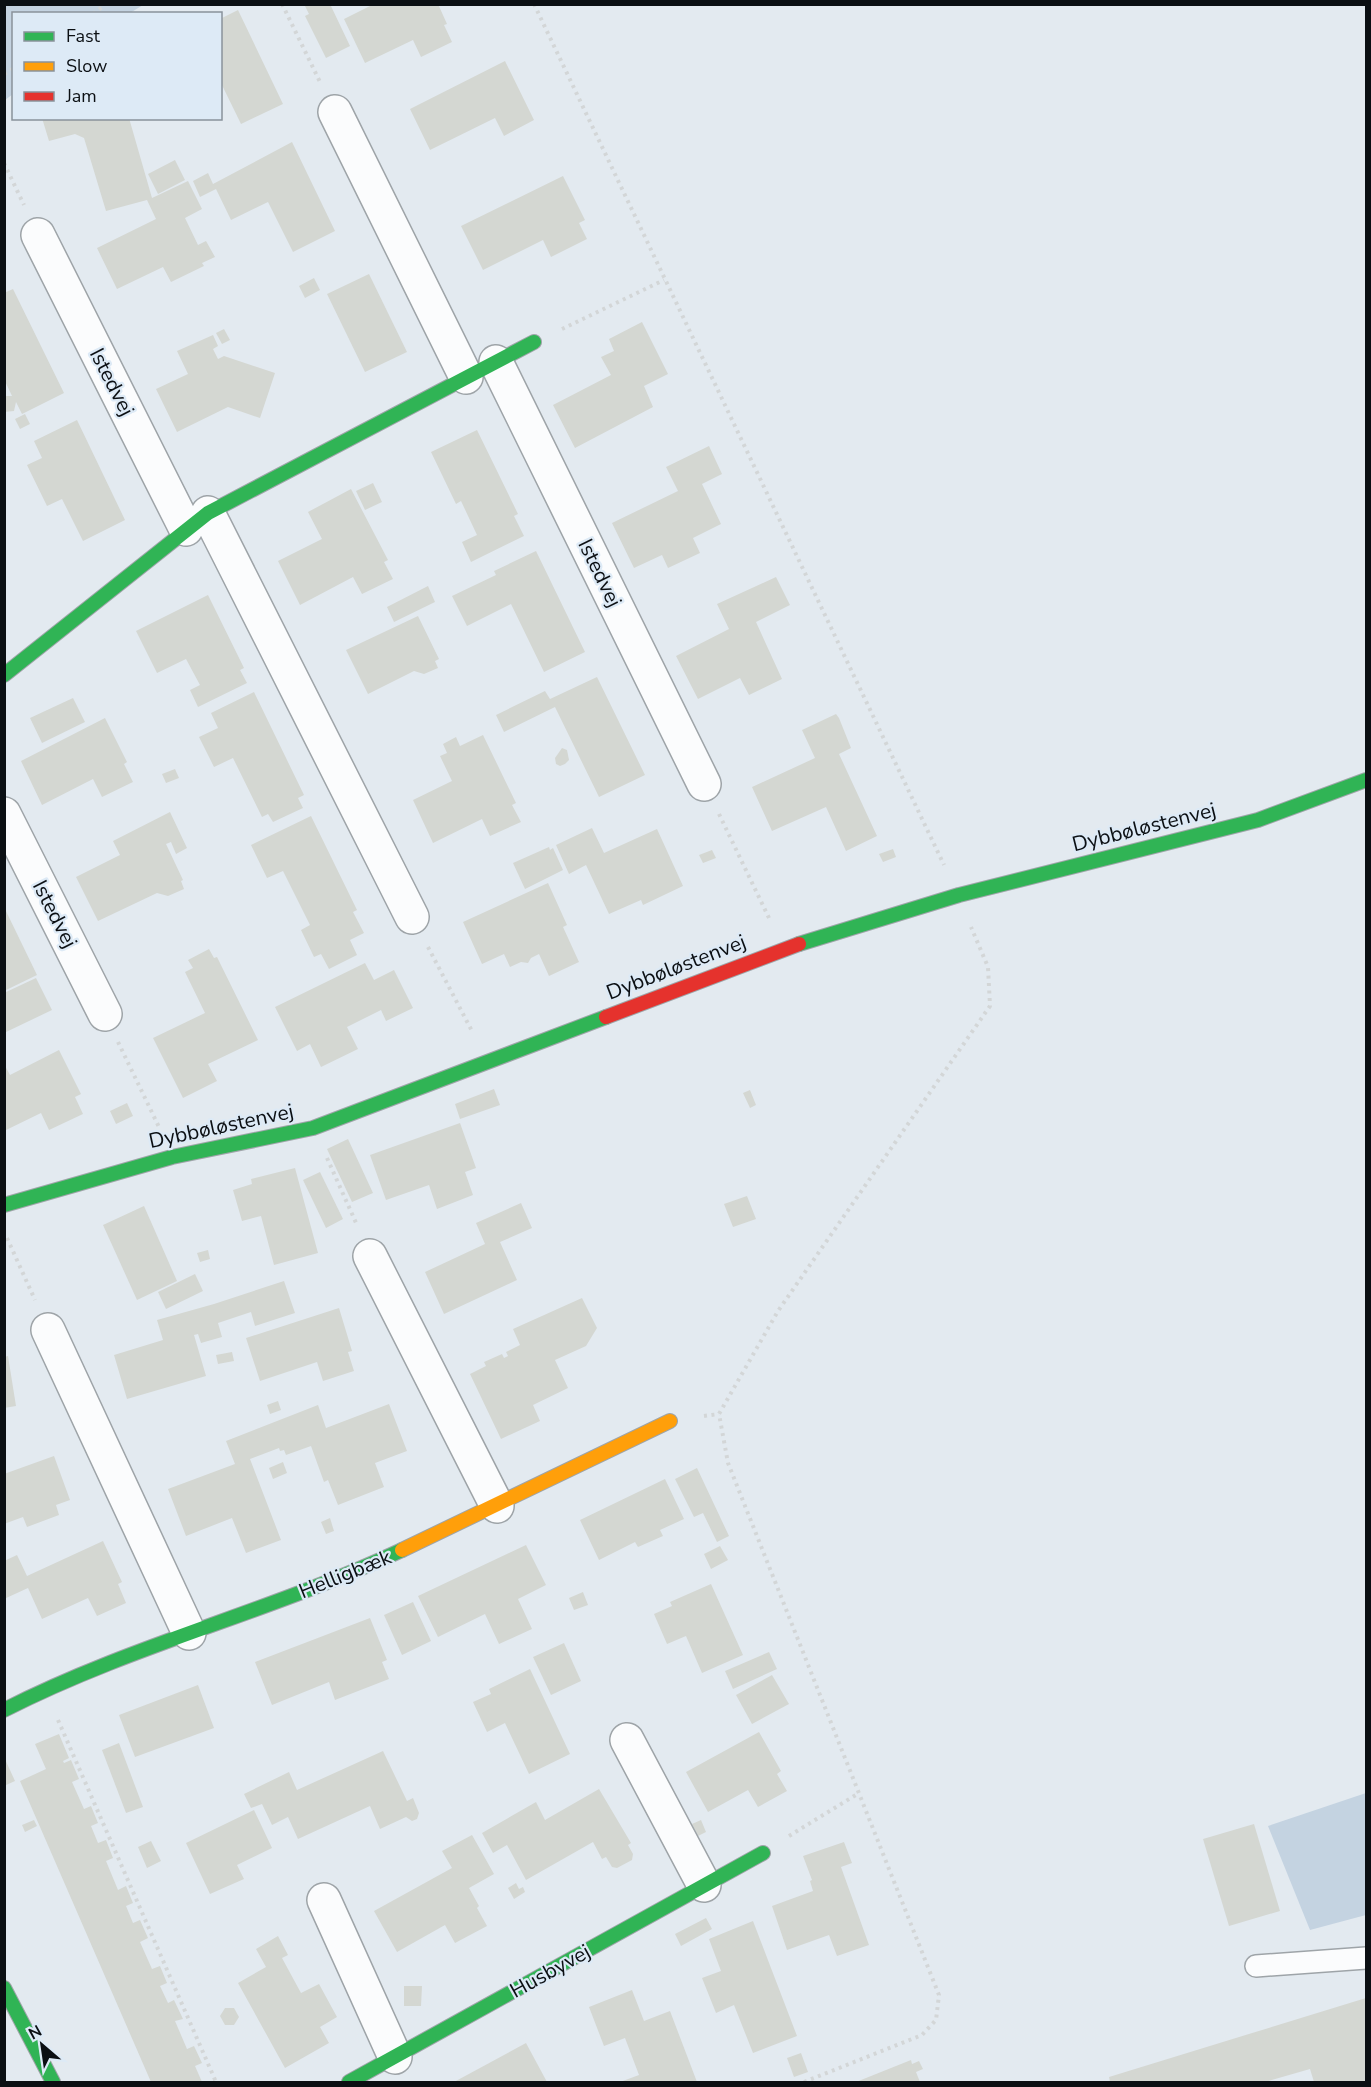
<svg xmlns="http://www.w3.org/2000/svg" width="1371" height="2087" font-family="'Nunito Sans',sans-serif">
	<style>
		.green { fill: #c4d3e1 }
		.building { fill: #d4d7d2 }
		.lines { fill: none; stroke-linecap: round; stroke-linejoin: round }
		.lane-casing { stroke: #9ea4a8; stroke-width: 24 }
		.street-casing { stroke: #9ea4a8; stroke-width: 36 }
		.fast-casing { stroke: #9ea4a8; stroke-width: 16 }
		.slow-casing { stroke: #9ea4a8; stroke-width: 16 }
		.jam-casing { stroke: #9ea4a8; stroke-width: 16 }
		.path { stroke: #d3d6d7; stroke-width: 4; stroke-dasharray: 3 4.5; stroke-linecap: butt }
		.lane { stroke: #fbfcfd; stroke-width: 21 }
		.street { stroke: #fbfcfd; stroke-width: 33 }
		.fast { stroke: #30b455; stroke-width: 14 }
		.slow { stroke: #ff9f0a; stroke-width: 14 }
		.jam { stroke: #e5322d; stroke-width: 14 }
		.labels { text-anchor: middle; dominant-baseline: central; stroke-width: 4.5; stroke-linejoin: round; paint-order: stroke }
		.street-label { font-size: 21px; fill: #0b0f13; stroke: #ddeaf6 }
	</style>
	<rect width="100%" height="100%" fill="#e3eaf0"/>
	<g class="green">
		<polygon points="5,4 143,4 143,5 130,13 14,14 13,94 5,100"/>
		<polygon points="1366,1793 1366,1915 1310,1930 1268,1826"/>
	</g>
	<g class="building">
		<polygon points="304,4 330,4 350,46 326,58 305,16 309,14"/>
		<polygon points="374,4 438,4 447,24 444,25 452,42 421,57 413,40 365,63 344,19"/>
		<polygon points="238,10 283,104 241,124 220,81 220,19"/>
		<polygon points="505,61 534,120 504,136 495,118 430,150 410,109"/>
		<polygon points="42,118 129,118 152,198 188,181 202,209 185,218 198,245 206,241 215,257 202,263 204,266 171,282 163,267 117,289 97,248 156,219 147,200 106,211 84,138 75,134 49,141"/>
		<polygon points="292,142 335,231 293,252 268,202 231,220 216,189 200,197 193,181 208,173 213,184"/>
		<polygon points="175,160 185,180 158,194 148,174"/>
		<polygon points="563,176 585,220 579,223 587,239 551,257 543,240 483,270 461,226"/>
		<polygon points="369,274 407,352 365,372 327,294"/>
		<polygon points="314,278 320,290 305,298 299,286"/>
		<polygon points="13,289 64,393 22,414 16,402 14,411 4,412 4,396 12,396 4,379 4,293"/>
		<polygon points="642,322 668,374 644,386 653,407 575,448 553,405 611,375 601,357 614,351 609,339"/>
		<polygon points="224,329 230,340 222,344 216,333"/>
		<polygon points="213,335 218,346 213,349 218,359 224,356 275,373 260,418 228,407 177,432 156,389 188,374 177,351"/>
		<polygon points="25,414 30,424 20,429 15,419"/>
		<polygon points="77,420 125,520 83,541 62,499 47,506 27,465 42,458 34,441"/>
		<polygon points="477,430 518,514 514,516 524,536 471,562 462,542 477,535 461,501 456,504 431,452"/>
		<polygon points="709,446 722,474 702,484 721,524 693,538 700,553 668,568 662,555 634,568 612,523 678,491 666,467"/>
		<polygon points="373,483 382,502 365,510 356,491"/>
		<polygon points="351,489 388,560 384,562 393,579 362,594 353,577 300,605 278,561 322,539 308,512"/>
		<polygon points="536,551 585,652 544,672 511,604 467,626 452,596 496,575 494,571"/>
		<polygon points="776,577 790,605 756,622 782,679 749,695 740,678 698,699 676,656 729,629 717,604"/>
		<polygon points="428,586 435,602 394,622 387,607"/>
		<polygon points="208,595 244,668 240,670 247,683 198,707 190,690 200,685 186,659 157,673 136,631"/>
		<polygon points="418,616 439,659 435,661 438,668 424,674 414,671 368,694 346,650"/>
		<polygon points="597,677 645,775 599,797 555,707 504,732 496,715 545,691 550,699"/>
		<polygon points="254,692 304,795 298,798 303,808 273,822 268,814 262,817 233,758 214,767 199,737 218,728 211,713"/>
		<polygon points="73,698 85,722 42,743 30,718"/>
		<polygon points="836,714 839,718 851,748 839,754 877,836 846,851 826,807 772,831 752,787 815,758 802,730"/>
		<polygon points="105,718 127,762 124,764 133,782 102,797 93,779 42,805 21,761"/>
		<polygon points="483,735 516,803 512,805 521,822 490,836 482,819 433,843 413,800 452,781 440,756 447,753 443,744 456,737 460,746"/>
		<polygon points="562,748 567,750 569,760 565,764 560,766 556,764 555,758"/>
		<polygon points="175,769 179,778 166,783 162,774"/>
		<polygon points="170,812 187,848 176,854 171,842 166,844 183,880 181,881 184,889 168,896 157,893 98,921 76,877 120,855 113,841"/>
		<polygon points="311,816 357,910 353,912 364,933 350,940 357,955 329,969 321,954 314,957 301,930 310,925 283,871 267,878 251,845"/>
		<polygon points="592,828 604,853 657,829 683,886 643,905 641,900 609,914 586,865 569,874 556,845"/>
		<polygon points="549,847 550,850 553,848 563,870 525,889 513,863"/>
		<polygon points="893,849 896,857 883,862 879,854"/>
		<polygon points="712,850 716,858 703,863 699,855"/>
		<polygon points="548,883 567,925 563,927 579,962 549,976 539,954 531,958 528,963 521,962 510,967 504,954 482,964 463,922"/>
		<polygon points="4,907 37,975 4,991"/>
		<polygon points="209,949 214,958 217,957 258,1040 208,1064 217,1081 183,1098 153,1038 205,1013 185,972 193,968 188,960"/>
		<polygon points="365,963 374,980 394,970 413,1008 386,1021 381,1010 347,1027 358,1049 321,1067 310,1044 297,1051 275,1007"/>
		<polygon points="36,978 52,1010 4,1033 4,993"/>
		<polygon points="59,1050 81,1094 75,1097 83,1114 49,1130 41,1113 4,1131 4,1064 10,1075"/>
		<polygon points="494,1089 500,1105 460,1119 455,1104"/>
		<polygon points="750,1090 756,1105 750,1108 743,1093"/>
		<polygon points="127,1103 133,1116 116,1124 110,1111"/>
		<polygon points="460,1123 476,1168 465,1172 473,1195 437,1209 429,1185 386,1200 370,1155"/>
		<polygon points="348,1139 373,1193 352,1202 327,1149"/>
		<polygon points="295,1168 318,1253 274,1265 261,1216 242,1221 233,1190 252,1184 251,1179"/>
		<polygon points="320,1172 343,1219 326,1228 303,1180"/>
		<polygon points="747,1196 756,1219 733,1227 724,1204"/>
		<polygon points="521,1203 532,1228 500,1242 517,1280 444,1314 425,1272 485,1244 476,1223"/>
		<polygon points="144,1206 177,1281 137,1300 103,1225"/>
		<polygon points="208,1250 210,1259 200,1262 197,1253"/>
		<polygon points="195,1274 203,1291 166,1309 158,1292"/>
		<polygon points="284,1281 295,1313 255,1326 251,1312 218,1323 222,1337 201,1343 198,1334 194,1335 206,1376 127,1399 114,1355 163,1340 157,1320 214,1304"/>
		<polygon points="582,1298 597,1328 586,1346 555,1360 568,1388 533,1405 540,1421 501,1439 470,1374 486,1366 484,1362 502,1354 504,1358 508,1356 506,1352 520,1345 513,1329"/>
		<polygon points="339,1308 352,1351 348,1352 354,1371 323,1381 317,1362 260,1381 246,1338"/>
		<polygon points="232,1352 234,1361 218,1364 216,1355"/>
		<polygon points="8,1356 16,1406 4,1408 4,1357"/>
		<polygon points="278,1401 281,1410 270,1414 267,1405"/>
		<polygon points="389,1404 407,1451 375,1463 384,1487 338,1505 328,1480 324,1482 311,1446 286,1455 284,1450 280,1451 279,1448 250,1459 281,1540 246,1553 232,1518 186,1536 168,1489 235,1464 226,1441 318,1405 326,1428"/>
		<polygon points="54,1456 70,1500 56,1505 59,1515 27,1527 23,1517 4,1524 4,1474"/>
		<polygon points="283,1462 287,1473 273,1479 269,1468"/>
		<polygon points="697,1468 729,1536 717,1542 703,1513 694,1517 675,1479"/>
		<polygon points="665,1479 684,1519 660,1530 663,1536 638,1547 635,1542 599,1560 580,1520"/>
		<polygon points="330,1518 334,1531 326,1534 321,1522"/>
		<polygon points="103,1541 122,1582 118,1584 126,1603 97,1616 88,1598 42,1619 28,1588 4,1599 4,1561 17,1555 27,1576"/>
		<polygon points="526,1545 546,1585 518,1599 532,1629 499,1644 485,1614 438,1637 418,1596"/>
		<polygon points="720,1546 728,1560 711,1569 704,1554"/>
		<polygon points="711,1584 743,1655 702,1673 686,1636 667,1644 654,1614 672,1606 670,1602"/>
		<polygon points="583,1592 588,1605 574,1610 569,1598"/>
		<polygon points="413,1602 431,1641 402,1655 384,1615"/>
		<polygon points="370,1618 387,1660 382,1662 389,1679 335,1700 329,1682 272,1705 255,1662"/>
		<polygon points="564,1643 581,1681 551,1695 533,1657"/>
		<polygon points="769,1652 777,1669 733,1689 725,1671"/>
		<polygon points="530,1669 570,1754 529,1774 505,1723 487,1732 473,1702 491,1694 489,1689"/>
		<polygon points="772,1675 789,1704 752,1724 736,1695"/>
		<polygon points="198,1685 214,1728 135,1757 119,1715"/>
		<polygon points="759,1732 781,1771 777,1774 787,1791 758,1807 748,1790 708,1812 686,1772"/>
		<polygon points="59,1734 69,1758 63,1761 64,1763 71,1760 79,1779 72,1782 84,1809 91,1806 98,1823 91,1826 98,1843 106,1840 113,1858 106,1861 118,1890 126,1886 133,1903 126,1906 133,1923 140,1920 148,1938 140,1942 152,1969 160,1966 167,1983 160,1986 168,2003 174,2000 183,2019 175,2021 187,2049 194,2046 202,2063 195,2066 202,2082 151,2082 20,1781 46,1769 35,1744"/>
		<polygon points="119,1743 143,1807 126,1813 102,1750"/>
		<polygon points="383,1751 407,1801 413,1798 419,1813 417,1819 412,1821 406,1817 380,1829 370,1806 298,1839 288,1817 272,1825 262,1804 251,1808 244,1794 289,1772 297,1790"/>
		<polygon points="4,1757 15,1781 4,1786"/>
		<polygon points="599,1789 631,1843 628,1845 633,1854 632,1860 617,1868 612,1867 606,1857 602,1859 593,1842 526,1880 507,1845 493,1853 482,1833 536,1802 545,1820"/>
		<polygon points="254,1810 272,1848 237,1865 244,1879 210,1894 186,1843"/>
		<polygon points="34,1820 37,1826 25,1832 22,1825"/>
		<polygon points="701,1820 706,1832 698,1836 692,1824"/>
		<polygon points="1254,1824 1280,1911 1229,1926 1203,1839"/>
		<polygon points="472,1835 494,1874 469,1888 479,1906 477,1908 487,1926 455,1943 445,1925 397,1952 374,1911 452,1868 442,1851"/>
		<polygon points="151,1841 161,1861 147,1868 138,1847"/>
		<polygon points="844,1842 852,1863 841,1867 869,1945 837,1956 829,1935 787,1950 772,1906 813,1891 810,1881 812,1880 803,1856"/>
		<polygon points="516,1883 519,1889 523,1887 525,1892 514,1899 508,1888"/>
		<polygon points="706,1918 712,1929 681,1946 675,1934"/>
		<polygon points="753,1921 797,2036 753,2053 734,2005 716,2013 702,1978 721,1971 709,1939"/>
		<polygon points="278,1936 288,1955 282,1958 301,1993 319,1984 337,2017 320,2027 329,2043 285,2068 238,1983 266,1967 256,1949"/>
		<polygon points="404,1986 422,1986 421,2006 404,2006"/>
		<polygon points="632,1990 644,2021 670,2011 697,2082 620,2082 639,2075 625,2038 604,2046 589,2007"/>
		<polygon points="1366,1998 1366,2082 1314,2082 1310,2069 1265,2082 1110,2082 1109,2077"/>
		<polygon points="225,2008 234,2008 239,2017 234,2025 225,2025 220,2016"/>
		<polygon points="526,2043 547,2082 454,2082"/>
		<polygon points="801,2053 808,2072 794,2077 787,2058"/>
		<polygon points="911,2060 912,2064 919,2061 923,2069 916,2072 920,2082 856,2082"/>
	</g>
	<g class="lines">
		<defs>
			<polyline id="lane" points="1256,1966 1366,1958"/>
			<g id="street">
				<polyline points="335,112 466,377"/>
				<polyline points="38,235 186,529"/>
				<polyline points="496,362 704,784"/>
				<polyline points="208,513 412,917"/>
				<polyline points="4,814 105,1014"/>
				<polyline points="370,1256 497,1506"/>
				<polyline points="48,1330 189,1633"/>
				<polyline points="627,1740 704,1885"/>
				<polyline points="324,1900 395,2057"/>
			</g>
			<g id="fast">
				<polyline points="4,675 208,513 534,342"/>
				<polyline points="799,944 959,895 1258,820 1366,780"/>
				<polyline points="4,1205 172,1157 313,1128 606,1017"/>
				<path d="M 4,1710 C 131,1645 272,1611 402,1550"/>
				<polyline points="4,1988 53,2082"/>
				<polyline points="349,2082 763,1853"/>
			</g>
			<polyline id="slow" points="402,1550 670,1421"/>
			<polyline id="jam" points="606,1017 799,944"/>
		</defs>
		<use href="#lane" class="lane-casing"/>
		<use href="#street" class="street-casing"/>
		<use href="#fast" class="fast-casing"/>
		<use href="#slow" class="slow-casing"/>
		<use href="#jam" class="jam-casing"/>
		<g class="path">
			<polyline points="282,4 320,82"/>
			<polyline points="534,4 944,865"/>
			<polyline points="93,14 106,4"/>
			<polyline points="4,74 14,68"/>
			<polyline points="4,163 24,205"/>
			<polyline points="562,329 664,280"/>
			<polyline points="719,814 769,918"/>
			<polyline points="428,947 473,1033"/>
			<polyline points="118,1042 159,1127"/>
			<polyline points="327,1158 357,1225"/>
			<polyline points="7,1238 35,1300"/>
			<polyline points="704,1416 719,1414"/>
			<polyline points="58,1720 216,2082"/>
			<polyline points="789,1836 859,1793"/>
			<polyline points="804,2082 922,2035 936,2020 939,1995 728,1463 719,1414 778,1311 990,1006 988,967 971,927"/>
		</g>
		<use href="#lane" class="lane"/>
		<use href="#street" class="street"/>
		<use href="#fast" class="fast"/>
		<use href="#slow" class="slow"/>
		<use href="#jam" class="jam"/>
	</g>
	<g class="labels">
		<g class="street-label">
			<text transform="translate(112 382) rotate(63)">Istedvej</text>
			<text transform="translate(600 573) rotate(64)">Istedvej</text>
			<text transform="translate(1144 827) rotate(-14)">Dybbøløstenvej</text>
			<text transform="translate(55 914) rotate(63)">Istedvej</text>
			<text transform="translate(676 967) rotate(-21)">Dybbøløstenvej</text>
			<text transform="translate(221 1126) rotate(-12)">Dybbøløstenvej</text>
			<text transform="translate(345 1574) rotate(-22)">Helligbæk</text>
			<text transform="translate(550 1971) rotate(-29)">Husbyvej</text>
		</g>
	</g>
	<rect width="1371" height="2087" fill="none" stroke="#0b0f13" stroke-width="12"/>
	<rect x="12" y="12" width="210" height="108" fill="#ddeaf6" stroke="#89929b" stroke-width="1.5"/>
	<rect x="24" y="32" width="30" height="9" fill="#30b455" stroke="#89929b" stroke-width="1.5"/>
	<text x="66" y="42" font-size="18" fill="#0b0f13">Fast</text>
	<rect x="24" y="62" width="30" height="9" fill="#ff9f0a" stroke="#89929b" stroke-width="1.5"/>
	<text x="66" y="72" font-size="18" fill="#0b0f13">Slow</text>
	<rect x="24" y="92" width="30" height="9" fill="#e5322d" stroke="#89929b" stroke-width="1.5"/>
	<text x="66" y="102" font-size="18" fill="#0b0f13">Jam</text>
	<g transform="translate(42 2045) rotate(331)" stroke="#ddeaf6" stroke-width="4.5" paint-order="stroke">
	<path d="M0-4.5L10 22L0 15L-10 22Z" fill="#0b0f13"/>
	<text y="-9" font-size="16" font-weight="bold" text-anchor="middle" fill="#0b0f13">N</text>
	</g>
</svg>
